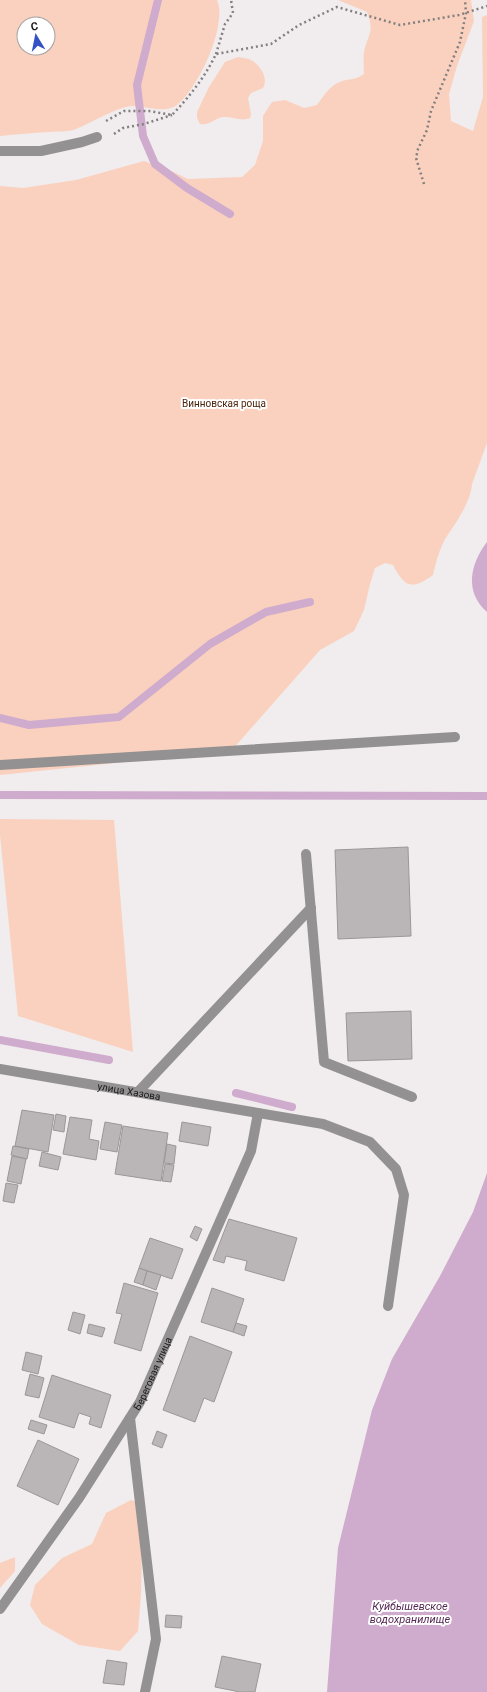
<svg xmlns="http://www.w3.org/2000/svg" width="487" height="1692" font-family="Roboto,sans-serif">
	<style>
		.green { fill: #fad1be; fill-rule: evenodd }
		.water { fill: #cfaccd }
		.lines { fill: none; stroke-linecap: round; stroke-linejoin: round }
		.stream { stroke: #cfaccd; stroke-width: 8 }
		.building { fill: #bab5b7; stroke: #9b9799 }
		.path { stroke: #837f80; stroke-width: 2.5; stroke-dasharray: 2 3; stroke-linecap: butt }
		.minor { stroke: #939191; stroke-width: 10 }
		.labels { text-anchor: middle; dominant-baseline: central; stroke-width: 4; stroke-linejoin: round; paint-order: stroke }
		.park-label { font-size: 10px; fill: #4c220a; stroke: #fff }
		.street-label { font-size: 10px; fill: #191718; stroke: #fff }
		.water-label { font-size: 11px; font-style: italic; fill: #562a55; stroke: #fff }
	</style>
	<rect width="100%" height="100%" fill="#f1eced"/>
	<g class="green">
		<path d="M 0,0 L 217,0 C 228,25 198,89 177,105 C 166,114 146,106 133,106 C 115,107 91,124 73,130 C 66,132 57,131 49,132 C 33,133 16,134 0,136 ZM 24,24 L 48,24 L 48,48 L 24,48 Z"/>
		<path d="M 338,0 L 471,0 L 474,21 L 457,66 L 449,94 L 451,121 L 473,131 L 483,97 L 482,17 L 487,15 L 487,443 L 472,484 C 471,502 455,524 445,539 C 439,551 436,562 433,575 C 412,590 405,588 393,565 L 385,563 L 375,568 L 370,584 L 364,610 L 354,631 L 320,650 L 231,751 L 0,775 L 0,186 L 23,188 L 76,180 L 144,161 L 169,170 L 188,179 L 242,177 L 255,165 L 263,141 L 263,116 L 272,102 L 285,100 L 304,108 L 317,105 C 323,97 329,86 340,82 C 349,78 354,81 364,74 C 364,67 363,59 364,52 C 368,33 375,33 367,12 Z"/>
		<path d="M 238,57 C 242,58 247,58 251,60 C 260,65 269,78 263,88 L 251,93 L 248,98 L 251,114 L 250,118 C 240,122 234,116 224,117 C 216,117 209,126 200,124 L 197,118 L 197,112 L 209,87 L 225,62 Z"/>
		<polygon points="0,819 114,820 133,1052 18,1016 0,835"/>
		<polygon points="131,1500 137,1502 142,1544 141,1594 138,1631 120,1651 79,1645 42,1624 30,1605 35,1585 62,1558 92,1544 106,1513"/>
		<polygon points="15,1557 15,1571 0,1588 0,1563"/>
	</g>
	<g class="water">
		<path d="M 487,542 L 487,612 C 464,592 470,564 487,542 Z"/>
		<polygon points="487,1173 487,1692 327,1692 338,1548 372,1410 392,1359 440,1276 473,1212"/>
	</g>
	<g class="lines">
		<g class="stream">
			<polyline points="158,0 137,85 143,136 155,164 187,188 230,214"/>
			<polyline points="0,718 29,725 119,717 210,644 266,612 310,602"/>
			<polyline points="0,795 487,796"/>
			<polyline points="0,1040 109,1060"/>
			<polyline points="236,1093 292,1107"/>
		</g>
	</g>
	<g class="building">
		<polygon points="408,847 411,936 338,939 335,850"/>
		<polygon points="411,1011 412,1059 348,1061 346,1013"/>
		<polygon points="22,1110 54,1115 48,1152 15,1146"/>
		<polygon points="56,1114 66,1116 64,1132 53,1130"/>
		<polygon points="70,1117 92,1120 89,1139 99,1141 96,1160 63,1154"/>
		<polygon points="105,1122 122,1125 117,1152 100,1149"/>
		<polygon points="182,1122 211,1127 208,1146 179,1141"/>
		<polygon points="123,1126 168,1133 161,1181 115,1174"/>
		<polygon points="167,1144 176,1146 174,1164 164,1163"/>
		<polygon points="13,1146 29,1149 27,1159 11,1155"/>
		<polygon points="42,1152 61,1157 58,1170 39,1166"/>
		<polygon points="12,1156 26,1159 21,1184 7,1181"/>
		<polygon points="165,1164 174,1165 171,1182 162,1181"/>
		<polygon points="6,1183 18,1185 14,1203 3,1201"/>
		<polygon points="229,1219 297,1238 284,1281 245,1270 247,1261 226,1256 224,1263 213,1260"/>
		<polygon points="195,1226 202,1229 197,1241 190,1237"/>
		<polygon points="150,1238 183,1249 172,1279 139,1268"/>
		<polygon points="139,1268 147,1271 143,1285 134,1282"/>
		<polygon points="147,1271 161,1275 156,1290 143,1285"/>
		<polygon points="124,1283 158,1293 141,1351 114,1343 122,1314 116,1313"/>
		<polygon points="212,1288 244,1299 233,1332 201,1322"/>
		<polygon points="73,1312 85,1315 80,1334 68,1330"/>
		<polygon points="236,1323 247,1326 244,1336 233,1332"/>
		<polygon points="89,1324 105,1328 102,1337 87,1333"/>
		<polygon points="190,1336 232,1352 214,1402 204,1398 195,1422 163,1410"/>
		<polygon points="26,1352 42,1356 38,1374 22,1370"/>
		<polygon points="30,1374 44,1378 39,1398 25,1395"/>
		<polygon points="52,1375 111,1395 101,1428 89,1424 91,1417 79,1413 74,1428 39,1417"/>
		<polygon points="31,1420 47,1425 44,1434 28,1429"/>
		<polygon points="157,1431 167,1435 162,1448 152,1444"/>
		<polygon points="38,1440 79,1459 58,1505 17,1486"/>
		<polygon points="166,1615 182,1616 181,1628 165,1627"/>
		<polygon points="222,1656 261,1664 255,1692 240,1692 215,1687"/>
		<polygon points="107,1660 127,1663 124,1685 103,1683"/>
	</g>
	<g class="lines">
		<g class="path">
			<polyline points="216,54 225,24 233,13 231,0"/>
			<path d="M 106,121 L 124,111 L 149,111 L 172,115 C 190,96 205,77 216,54 L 271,44 L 299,25 L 337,7 L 400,25 L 459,15 L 487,6"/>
			<polyline points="114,134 123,128 144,124 172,115"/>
			<polyline points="424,184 416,158 418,149 427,130 431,111 460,42 466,13 465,0"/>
		</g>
		<g class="minor">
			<polyline points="0,151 41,151 82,142 97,137"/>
			<polyline points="0,765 455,737"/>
			<polyline points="306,854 324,1062 412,1097"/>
			<path id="s1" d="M 0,1069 L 323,1124 L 370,1142 L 396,1169 L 404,1195 L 388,1306"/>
			<polyline points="138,1092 311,908"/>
			<polyline points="130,1418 156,1639 145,1692"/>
			<path id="s2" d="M 0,1609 L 79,1498 L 140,1402 L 251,1151 L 258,1113"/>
		</g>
	</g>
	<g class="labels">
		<g class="park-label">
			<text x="224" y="403">Винновская роща</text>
		</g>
		<g class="street-label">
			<text stroke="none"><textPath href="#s1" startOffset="131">улица Хазова</textPath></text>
			<text stroke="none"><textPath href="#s2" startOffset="281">Береговая улица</textPath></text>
		</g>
		<g class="water-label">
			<text x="410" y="1606">Куйбышевское<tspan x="410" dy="13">водохранилище</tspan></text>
		</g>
	</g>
	<g transform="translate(36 36) rotate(350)"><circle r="19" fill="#ffffff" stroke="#a3a2a3"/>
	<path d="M0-3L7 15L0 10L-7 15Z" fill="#3552c4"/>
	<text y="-6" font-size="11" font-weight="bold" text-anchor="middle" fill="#191718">С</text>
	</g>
</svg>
